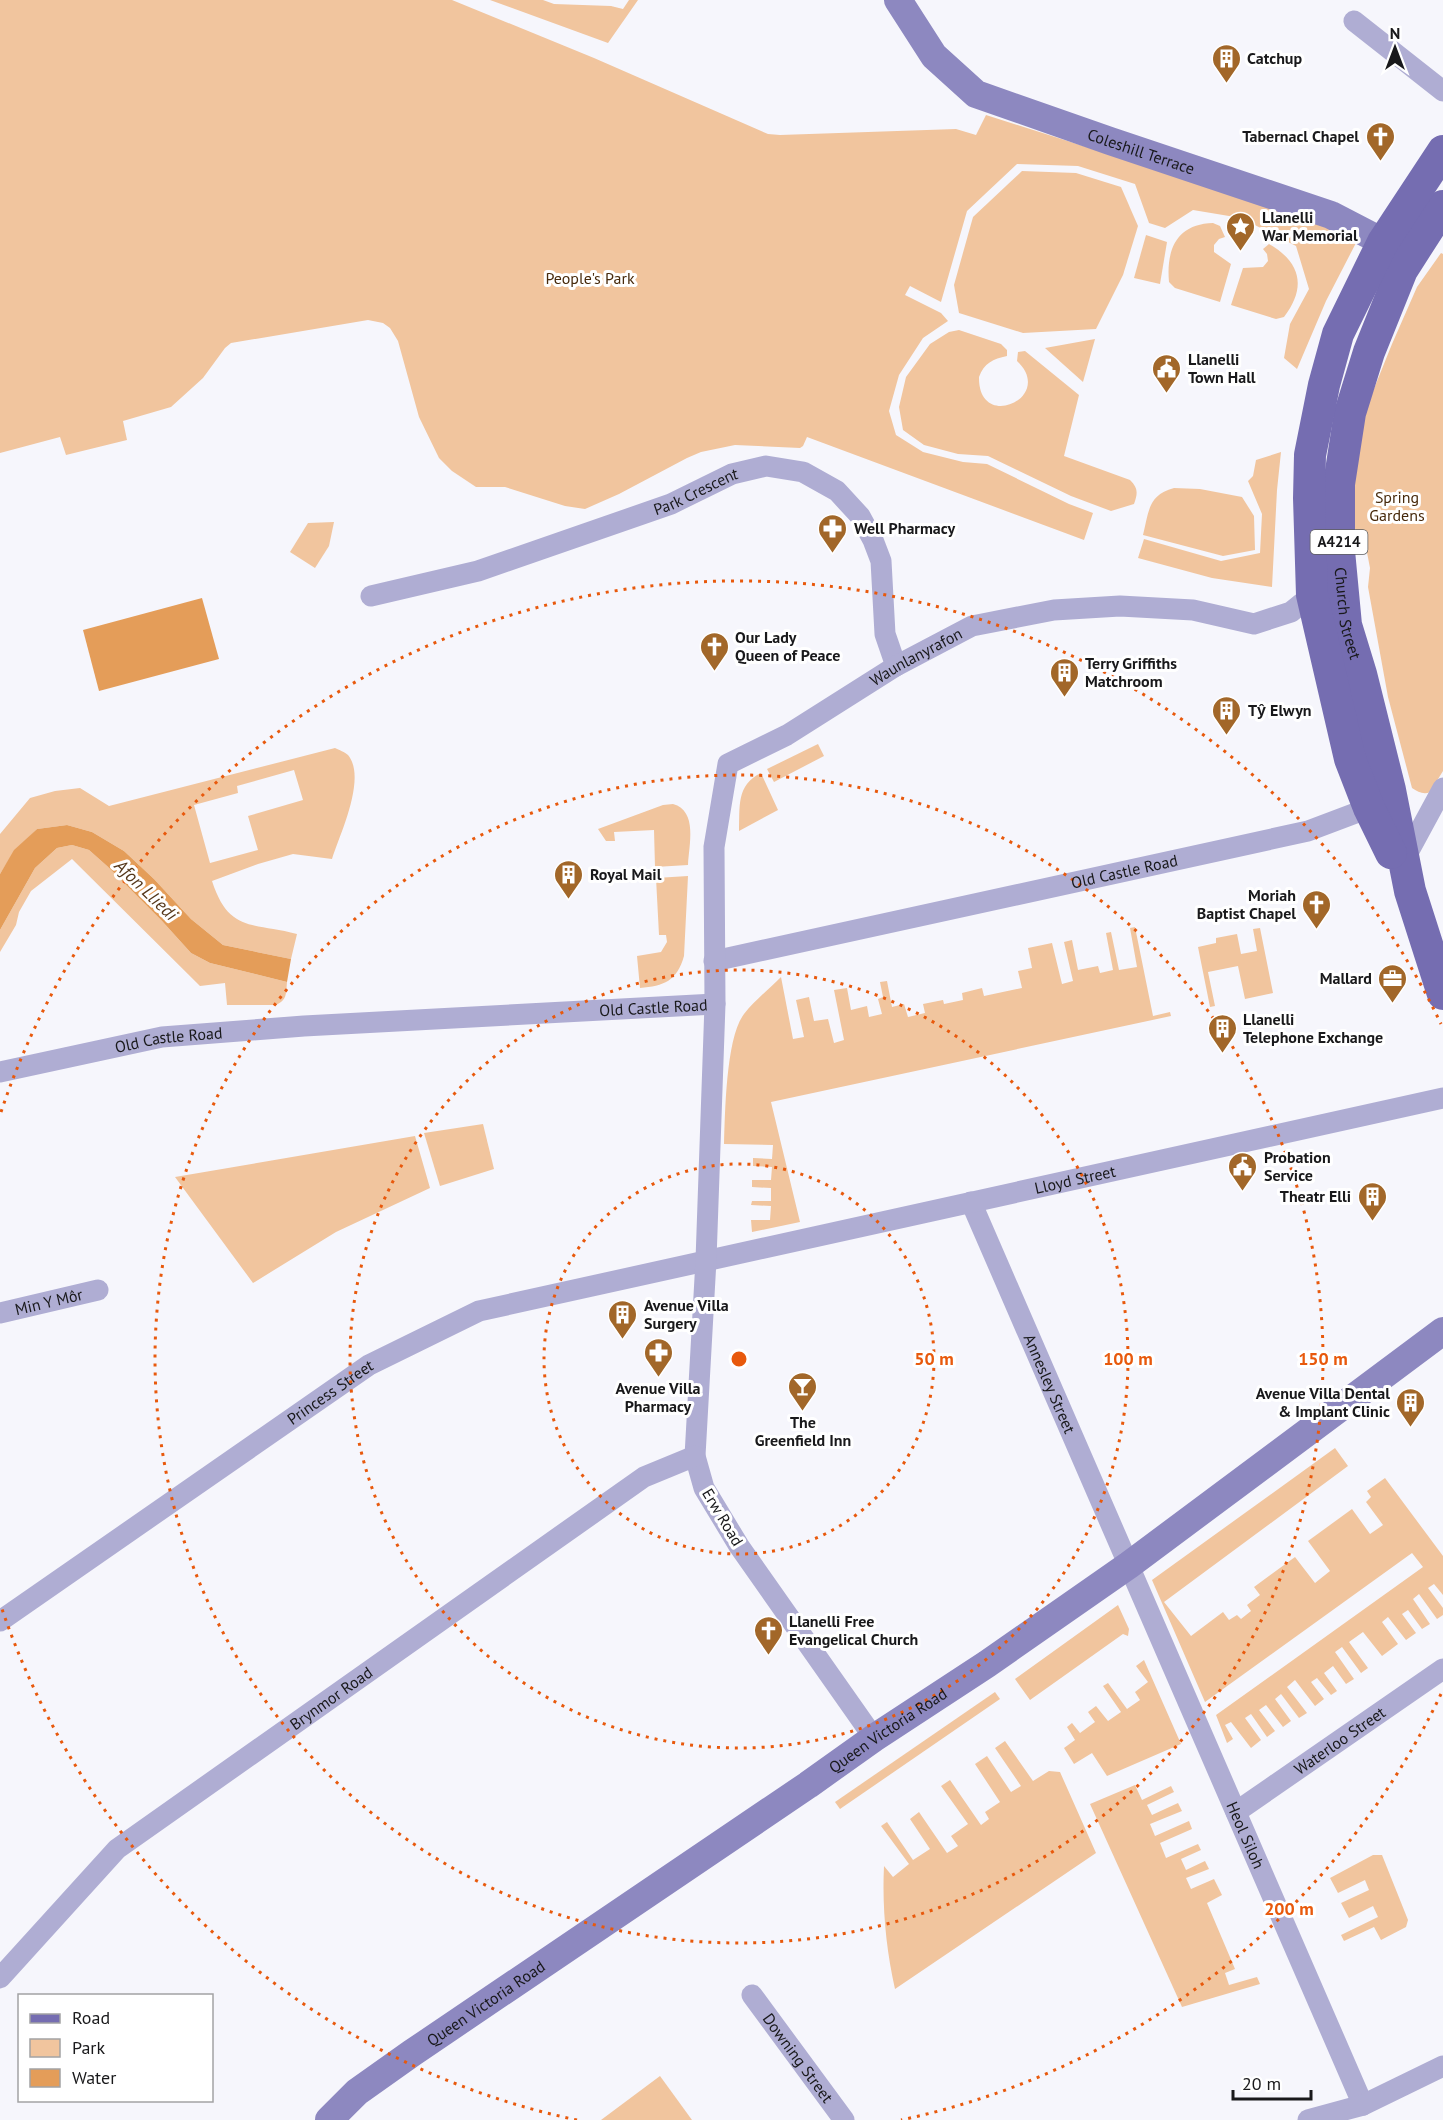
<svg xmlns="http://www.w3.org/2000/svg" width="1443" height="2120" viewBox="0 0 1443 2120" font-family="'PT Sans',sans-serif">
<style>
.green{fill:#f1c59e;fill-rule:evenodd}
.water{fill:#e49d59}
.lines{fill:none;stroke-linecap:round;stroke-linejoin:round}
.street{stroke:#afadd3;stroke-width:21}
.secondary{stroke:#8d88c0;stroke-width:28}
.primary{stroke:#756db1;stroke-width:32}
.ring{fill:none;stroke:#e8590c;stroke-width:3;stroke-dasharray:3 6}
.labels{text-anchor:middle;stroke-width:6;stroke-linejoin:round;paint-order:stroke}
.shield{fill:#fff;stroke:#5e5e5f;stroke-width:1.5}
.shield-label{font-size:15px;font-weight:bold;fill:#19191b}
.poi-label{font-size:16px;font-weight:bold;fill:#19191b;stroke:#fff;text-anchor:start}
.street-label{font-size:16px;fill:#19191b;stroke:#fff}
.park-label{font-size:16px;fill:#472a0c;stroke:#fff}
.water-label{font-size:18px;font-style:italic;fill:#55371a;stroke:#fff}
.centre{fill:#e8590c;stroke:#fff;stroke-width:3}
.ring-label{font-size:18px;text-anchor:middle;font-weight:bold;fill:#e8590c;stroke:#fff;stroke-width:6;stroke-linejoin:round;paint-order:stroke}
</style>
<rect width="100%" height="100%" fill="#f6f6fc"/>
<g class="green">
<path d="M0,0H452L594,58L768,134L780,135L956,129L976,135L986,115L1243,197L1358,239L1326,301L1297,369L1284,358L1290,324L1309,289L1296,246L1241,218L1193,210L1165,228L1149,223L1135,184L1078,166L1017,164L967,211L941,302L910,286L905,295L941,313L948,321L923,338L899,375L889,411L896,435L923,452L963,462L987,464L1069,504L1093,513L1084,540L807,437L803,446L800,448L735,445L701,452L687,458L619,494L585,509L565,506L505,487H476L452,471L439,458L419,417L398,341L390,328L383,323L368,320L231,343L225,348L203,378L171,407L123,421L127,440L66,455L60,437L0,453Z"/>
<path d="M490,0H543L554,4L611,6L623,9L629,0H638L608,43Z"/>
<path d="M1022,171L1076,173L1121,187L1138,226L1123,275L1096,329L1023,333L959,313L954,285L973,217Z"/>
<path d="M1213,223L1220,226L1225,237L1219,239L1214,245V252L1231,264L1220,302L1175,288L1169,282C1166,249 1177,224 1213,223Z"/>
<path d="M1146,235L1167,242L1160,284L1134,278Z"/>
<path d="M1269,244C1302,263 1306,288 1284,317L1276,319L1231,305L1243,268L1263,267L1268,261L1267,254L1263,249Z"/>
<path d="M1441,253L1443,254V771L1430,792C1424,795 1418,792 1412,788L1388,697L1368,587L1370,568L1364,537L1353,527L1351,485L1363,416L1392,344L1417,287Z"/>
<path d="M959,330L1001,344L1007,350V356C993,359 984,363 979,377C978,433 1056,397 1017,361L1018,352L1025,351L1079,395L1064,456L1130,480C1138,488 1138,493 1134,504L1111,511L1071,496L988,456L958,454L924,445L903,430L899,407L906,377L930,344L949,332Z"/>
<path d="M1095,339L1083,382L1045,348Z"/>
<path d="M1281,452L1277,490L1272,587L1212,578L1138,558L1144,539L1221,561L1260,553L1262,514L1248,481L1253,476L1256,460Z"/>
<path d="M1174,488L1200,489L1242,497L1254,516L1255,550L1223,556L1143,535C1149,511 1148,495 1174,488Z"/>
<path d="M334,522L329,546L315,568L290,552L308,523Z"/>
<path d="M818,744L824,756L774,782L767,769Z"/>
<path d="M335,748C339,750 345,752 348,755C367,778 340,834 332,859L293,854L258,864L212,881C229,933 252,922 297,934L291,959L223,945L191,919L154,879L124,851L92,832L67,825L37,829L15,850L0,874V834L30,798L55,791L80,788L109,806ZM294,770L303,800L248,816L258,850L210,863L194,805L238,793L237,786Z"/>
<path d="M761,773L778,810L739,831C740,807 736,785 761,773Z"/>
<path d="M673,804C698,811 689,845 688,865L655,867L654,830L614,832L615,841H606L598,829L663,805Z"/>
<path d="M72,845L89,850L107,866L162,921L191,953L210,963L287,982C286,994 287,1000 276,1005H227L225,983L200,986L72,859L31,891L19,912L16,925L0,952V930L35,868L57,848Z"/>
<path d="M688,876L684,956C677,981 664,986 640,988L637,956L661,952L667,942L666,935H659L656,878Z"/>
<path d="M1135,927L1153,1016L1170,1012L1171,1016L771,1102L800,1222L752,1232L751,1220H770L771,1206L751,1205L752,1201H771V1188L752,1187V1180H771L772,1167L753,1166V1158L772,1159L773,1145L724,1144C725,1113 726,1037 744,1014C754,1001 769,989 781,977L793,1039L804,1037L796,1000L809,997L814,1021L828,1019L834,1043L844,1040L834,990L847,988L851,1010L867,1006L869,1017L882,1014L878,999L883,997L880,982L887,981L892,1007L904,1004L908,1017L925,1013L923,1004L943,1000L944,1004L963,1000L962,993L982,988L984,996L1022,988L1018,971L1032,968L1028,948L1052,943L1062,984L1073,981L1064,942L1072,940L1078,970L1098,966L1100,973L1113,970L1106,933L1111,932L1119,970L1137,967L1130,928Z"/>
<path d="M1260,928L1273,993L1245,999L1238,966L1208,972L1215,1006L1210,1007L1198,947L1216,943V938L1237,934L1241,954L1257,951L1253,929Z"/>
<path d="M483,1124L494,1169L440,1186L424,1133Z"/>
<path d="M415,1136L430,1188L336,1232L253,1283L175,1177Z"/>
<path d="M1335,1448L1348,1466L1164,1602L1191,1636L1223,1612L1229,1620L1237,1615L1241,1619L1251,1611L1247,1605L1260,1595L1254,1587L1295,1557L1315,1583L1330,1571L1308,1541L1352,1509L1370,1534L1383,1525L1366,1502L1371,1497L1367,1491L1385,1478L1443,1556V1595L1434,1584L1428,1588L1443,1608V1615L1437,1619L1419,1594L1413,1599L1430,1624L1422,1629L1408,1610L1402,1614L1416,1633L1406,1640L1388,1617L1382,1622L1398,1644L1382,1656L1363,1632L1349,1642L1368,1668L1361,1673L1342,1647L1335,1652L1354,1679L1346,1684L1333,1666L1324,1673L1337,1691L1331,1695L1317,1678L1311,1682L1324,1699L1315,1706L1295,1680L1287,1687L1307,1713L1299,1718L1281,1694L1275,1699L1291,1721L1283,1727L1266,1705L1259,1710L1275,1731L1267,1737L1251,1714L1245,1718L1261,1740L1251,1748L1231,1722L1225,1725L1233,1739L1227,1743L1216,1715L1423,1567L1412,1553L1205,1702L1152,1580Z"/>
<path d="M1118,1605L1129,1629L1128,1636L1123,1634L1030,1700L1015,1679Z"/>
<path d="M1144,1660L1181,1744L1107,1776L1092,1753L1074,1764L1064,1748L1075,1740L1067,1727L1072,1723L1080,1733L1095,1722L1088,1712L1096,1706L1108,1721L1121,1712L1103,1686L1108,1683L1127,1709L1140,1700L1135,1692L1148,1682L1136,1666Z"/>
<path d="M995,1692L1000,1699L840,1809L835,1802Z"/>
<path d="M1005,1741L1033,1781L1049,1771L1060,1772L1096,1853L895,1989C886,1949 882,1907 884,1866L893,1877L909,1864L881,1826L887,1822L913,1860L930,1849L910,1819L919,1812L947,1853L958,1846L951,1836L968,1824L941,1786L950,1780L981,1825L989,1819L985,1812L1000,1802L975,1764L987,1756L1011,1792L1021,1786L995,1748Z"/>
<path d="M1135,1785L1142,1800L1171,1786L1174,1792L1147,1805L1152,1815L1178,1803L1182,1811L1150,1824L1155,1836L1189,1821L1192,1829L1160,1843L1166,1858L1198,1844L1201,1850L1181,1859L1186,1870L1205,1861L1209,1869L1186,1878L1191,1889L1214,1879L1222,1895L1207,1903L1235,1969L1225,1973L1229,1985L1257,1977L1260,1984L1182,2007L1090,1804Z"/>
<path d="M1373,1855H1382L1408,1920L1406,1927L1381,1940L1374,1927L1344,1941L1341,1935L1378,1917L1373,1906L1349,1918L1341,1903L1369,1890L1365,1880L1338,1893L1330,1878Z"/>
<path d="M660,2076L692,2120H601Z"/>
</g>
<g class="water">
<path d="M202,598L219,659L99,691L83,630Z"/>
<path d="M67,825L92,832L124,851L154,879L191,919L223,945L291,959L287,982L210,963L191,953L162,921L107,866L89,850L72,845L57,848L35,868L0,930V874L14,850L37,829Z"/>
</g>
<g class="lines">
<g class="street">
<path d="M1354,21L1443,91"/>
<path id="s1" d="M371,596L478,571L671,504L732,474L766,466L803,472L837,491L860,516L873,540L881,561L885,634L896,666"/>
<path d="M1404,860L1443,788"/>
<path id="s2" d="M714,961L1308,831L1369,808L1379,799"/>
<path id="s3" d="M0,1072L162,1037L304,1026L715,1004"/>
<path id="s4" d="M971,1202L1363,2105"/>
<path id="s5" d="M0,1313L98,1290"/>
<path id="s6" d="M0,1621L369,1365L479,1311L1443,1098"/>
<path id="s7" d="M874,1738L739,1546L704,1488L695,1456L706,1260L715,1004L714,847L728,764L787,735L896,666L972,626L1054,610L1120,606L1193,610L1254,624L1291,612L1312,595"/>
<path id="s8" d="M1236,1812L1443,1669"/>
<path id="s9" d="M0,1978L117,1849L644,1477L695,1456"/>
<path id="s10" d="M752,1995L844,2120"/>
<path d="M1308,2120L1363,2105L1443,2066"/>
</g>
<g class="secondary">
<path id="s11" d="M898,0L934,56L976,94L1110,141L1331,215L1383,242L1406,240"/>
<path id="s12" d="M329,2120L357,2092L412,2053L808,1785L874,1738L987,1664L1129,1565L1443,1331"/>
</g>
<g class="primary">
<path id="s13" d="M1443,206L1402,270L1369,352L1350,413L1339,484V551L1346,625L1361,674L1390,790L1410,891L1443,994"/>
<path d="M1391,853L1369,808L1350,759L1312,595L1309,498L1310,455L1324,385L1338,334L1383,242L1443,151"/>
</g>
</g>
<g class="ring">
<circle cx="739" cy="1359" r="195"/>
<circle cx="739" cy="1359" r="389"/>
<circle cx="739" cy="1359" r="584"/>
<path d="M1441 1694A778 778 0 0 1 901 2120M577 2120A778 778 0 0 1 1 1606M1 1112A778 778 0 0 1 1441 1024"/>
</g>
<defs>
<symbol id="building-pin" viewBox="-11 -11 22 30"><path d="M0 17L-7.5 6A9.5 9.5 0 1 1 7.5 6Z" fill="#a26729" stroke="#fff"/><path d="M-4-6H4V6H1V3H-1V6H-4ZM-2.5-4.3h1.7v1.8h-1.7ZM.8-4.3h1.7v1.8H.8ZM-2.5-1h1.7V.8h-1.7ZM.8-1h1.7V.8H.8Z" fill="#fff"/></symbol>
<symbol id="church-pin" viewBox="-11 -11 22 30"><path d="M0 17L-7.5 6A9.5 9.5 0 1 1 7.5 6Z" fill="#a26729" stroke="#fff"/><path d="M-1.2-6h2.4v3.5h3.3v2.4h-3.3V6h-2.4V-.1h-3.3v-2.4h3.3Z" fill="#fff"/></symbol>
<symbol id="sight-pin" viewBox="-11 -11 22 30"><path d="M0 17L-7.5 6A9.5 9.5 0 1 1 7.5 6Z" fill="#a26729" stroke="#fff"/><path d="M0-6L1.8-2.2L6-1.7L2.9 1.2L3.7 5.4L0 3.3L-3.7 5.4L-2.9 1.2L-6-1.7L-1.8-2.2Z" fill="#fff"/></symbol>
<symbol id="civic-pin" viewBox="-11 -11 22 30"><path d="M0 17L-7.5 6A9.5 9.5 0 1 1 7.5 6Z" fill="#a26729" stroke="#fff"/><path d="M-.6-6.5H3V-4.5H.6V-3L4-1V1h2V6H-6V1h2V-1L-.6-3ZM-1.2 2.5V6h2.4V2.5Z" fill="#fff"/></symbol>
<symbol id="pharmacy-pin" viewBox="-11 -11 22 30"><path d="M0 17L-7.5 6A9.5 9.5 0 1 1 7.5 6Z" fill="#a26729" stroke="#fff"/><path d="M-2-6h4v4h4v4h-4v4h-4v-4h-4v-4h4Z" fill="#fff"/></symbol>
<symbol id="office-pin" viewBox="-11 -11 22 30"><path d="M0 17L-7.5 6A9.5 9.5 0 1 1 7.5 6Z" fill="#a26729" stroke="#fff"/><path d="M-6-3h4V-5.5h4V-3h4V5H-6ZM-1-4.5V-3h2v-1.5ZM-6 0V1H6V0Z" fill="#fff"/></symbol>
<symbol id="bar-pin" viewBox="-11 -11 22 30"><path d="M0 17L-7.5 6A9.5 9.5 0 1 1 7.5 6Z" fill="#a26729" stroke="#fff"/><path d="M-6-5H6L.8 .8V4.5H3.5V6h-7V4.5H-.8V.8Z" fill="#fff"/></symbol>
</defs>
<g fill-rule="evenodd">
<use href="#building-pin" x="1210" y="42" width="33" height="45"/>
<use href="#church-pin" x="1364" y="120" width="33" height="45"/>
<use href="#sight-pin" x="1224" y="210" width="33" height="45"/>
<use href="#civic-pin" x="1150" y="352" width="33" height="45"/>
<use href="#pharmacy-pin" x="816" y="512" width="33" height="45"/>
<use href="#church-pin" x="698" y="630" width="33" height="45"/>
<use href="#building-pin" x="1048" y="656" width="33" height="45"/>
<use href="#building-pin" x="1210" y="694" width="33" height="45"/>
<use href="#building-pin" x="552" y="858" width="33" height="45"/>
<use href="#church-pin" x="1300" y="888" width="33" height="45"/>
<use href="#office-pin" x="1376" y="962" width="33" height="45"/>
<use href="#building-pin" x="1206" y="1012" width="33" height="45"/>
<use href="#civic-pin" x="1226" y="1150" width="33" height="45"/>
<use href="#building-pin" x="1356" y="1180" width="33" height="45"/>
<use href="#building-pin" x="606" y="1298" width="33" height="45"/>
<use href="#pharmacy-pin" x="642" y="1336" width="33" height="45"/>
<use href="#bar-pin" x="786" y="1370" width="33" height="45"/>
<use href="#building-pin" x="1394" y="1386" width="33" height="45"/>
<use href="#church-pin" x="752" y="1614" width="33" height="45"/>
</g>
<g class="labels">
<rect class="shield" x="1310.5" y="530" width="57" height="24" rx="4.5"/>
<g class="shield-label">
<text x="1339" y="547">A4214</text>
</g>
<g class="poi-label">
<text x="1247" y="64">Catchup</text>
<text x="1359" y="142" text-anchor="end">Tabernacl Chapel</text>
<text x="1262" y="223">Llanelli<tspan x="1262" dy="18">War Memorial</tspan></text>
<text x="1188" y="365">Llanelli<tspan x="1188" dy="18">Town Hall</tspan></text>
<text x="854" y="534">Well Pharmacy</text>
<text x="735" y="643">Our Lady<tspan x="735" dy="18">Queen of Peace</tspan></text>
<text x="1085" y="669">Terry Griffiths<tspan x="1085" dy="18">Matchroom</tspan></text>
<text x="1248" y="716">Tŷ Elwyn</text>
<text x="590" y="880">Royal Mail</text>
<text x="1296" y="901" text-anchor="end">Moriah<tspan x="1296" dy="18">Baptist Chapel</tspan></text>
<text x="1372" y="984" text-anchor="end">Mallard</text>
<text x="1243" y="1025">Llanelli<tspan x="1243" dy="18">Telephone Exchange</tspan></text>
<text x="1264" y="1163">Probation<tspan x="1264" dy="18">Service</tspan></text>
<text x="1351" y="1202" text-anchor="end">Theatr Elli</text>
<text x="644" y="1311">Avenue Villa<tspan x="644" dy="18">Surgery</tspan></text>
<text x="658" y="1394" text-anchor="middle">Avenue Villa<tspan x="658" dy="18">Pharmacy</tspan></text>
<text x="1390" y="1399" text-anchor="end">Avenue Villa Dental<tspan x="1390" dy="18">&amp; Implant Clinic</tspan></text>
<text x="803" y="1428" text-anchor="middle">The<tspan x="803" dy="18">Greenfield Inn</tspan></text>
<text x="789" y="1627">Llanelli Free<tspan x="789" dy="18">Evangelical Church</tspan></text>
</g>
<g class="street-label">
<text dy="6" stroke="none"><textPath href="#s11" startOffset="298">Coleshill Terrace</textPath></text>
<text dy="6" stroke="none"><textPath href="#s1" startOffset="342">Park Crescent</textPath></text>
<text dy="6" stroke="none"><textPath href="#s13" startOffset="430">Church Street</textPath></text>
<text dy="6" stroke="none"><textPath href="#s7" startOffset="1246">Waunlanyrafon</textPath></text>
<text dy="6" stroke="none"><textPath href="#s2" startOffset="420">Old Castle Road</textPath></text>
<text dy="6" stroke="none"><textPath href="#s3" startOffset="658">Old Castle Road</textPath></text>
<text dy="6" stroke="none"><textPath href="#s3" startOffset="172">Old Castle Road</textPath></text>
<text dy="6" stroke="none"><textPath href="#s6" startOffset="1182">Lloyd Street</textPath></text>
<text dy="6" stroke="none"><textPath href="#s5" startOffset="50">Min Y Môr</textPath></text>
<text dy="6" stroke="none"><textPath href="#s4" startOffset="198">Annesley Street</textPath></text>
<text dy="6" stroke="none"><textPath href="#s6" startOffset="402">Princess Street</textPath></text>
<text transform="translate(723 1517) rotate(59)" y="6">Erw Road</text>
<text dy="6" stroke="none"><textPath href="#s9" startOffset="436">Brynmor Road</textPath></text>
<text dy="6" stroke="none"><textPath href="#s12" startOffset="682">Queen Victoria Road</textPath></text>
<text dy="6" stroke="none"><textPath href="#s8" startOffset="126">Waterloo Street</textPath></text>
<text dy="6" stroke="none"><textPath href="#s4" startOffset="690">Heol Siloh</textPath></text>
<text dy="6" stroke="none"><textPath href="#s12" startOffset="196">Queen Victoria Road</textPath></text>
<text dy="6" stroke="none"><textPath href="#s10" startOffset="78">Downing Street</textPath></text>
</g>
<g class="park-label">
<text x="590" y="284">People's Park</text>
<text x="1397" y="503">Spring<tspan x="1397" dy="18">Gardens</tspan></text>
</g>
<g class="water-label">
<text transform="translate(146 890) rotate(44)" y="6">Afon Lliedi</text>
</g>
</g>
<circle cx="739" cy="1359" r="9" class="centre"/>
<g class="ring-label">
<text x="934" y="1365">50 m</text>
<text x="1128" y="1365">100 m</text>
<text x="1323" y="1365">150 m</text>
<text x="1289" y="1915">200 m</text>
</g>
<rect x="18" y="1994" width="195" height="108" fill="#ffffff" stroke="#a3a3a4" stroke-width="1.5"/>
<rect x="30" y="2014" width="30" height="9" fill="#756db1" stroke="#a3a3a4" stroke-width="1.5"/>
<text x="72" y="2024" font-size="18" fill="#19191b">Road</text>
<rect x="30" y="2039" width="30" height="18" fill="#f1c59e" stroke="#a3a3a4" stroke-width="1.5"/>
<text x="72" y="2054" font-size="18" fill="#19191b">Park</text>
<rect x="30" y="2069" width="30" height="18" fill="#e49d59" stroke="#a3a3a4" stroke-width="1.5"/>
<text x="72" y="2084" font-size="18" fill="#19191b">Water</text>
<g transform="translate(1395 48)" stroke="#ffffff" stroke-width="4.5" paint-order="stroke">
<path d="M0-4.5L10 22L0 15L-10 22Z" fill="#19191b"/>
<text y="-9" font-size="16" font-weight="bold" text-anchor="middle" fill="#19191b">N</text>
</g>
<path d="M1233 2090v9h78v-9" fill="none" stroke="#19191b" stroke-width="3"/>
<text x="1242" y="2090" font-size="18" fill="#19191b" stroke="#ffffff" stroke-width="4.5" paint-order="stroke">20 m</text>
</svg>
